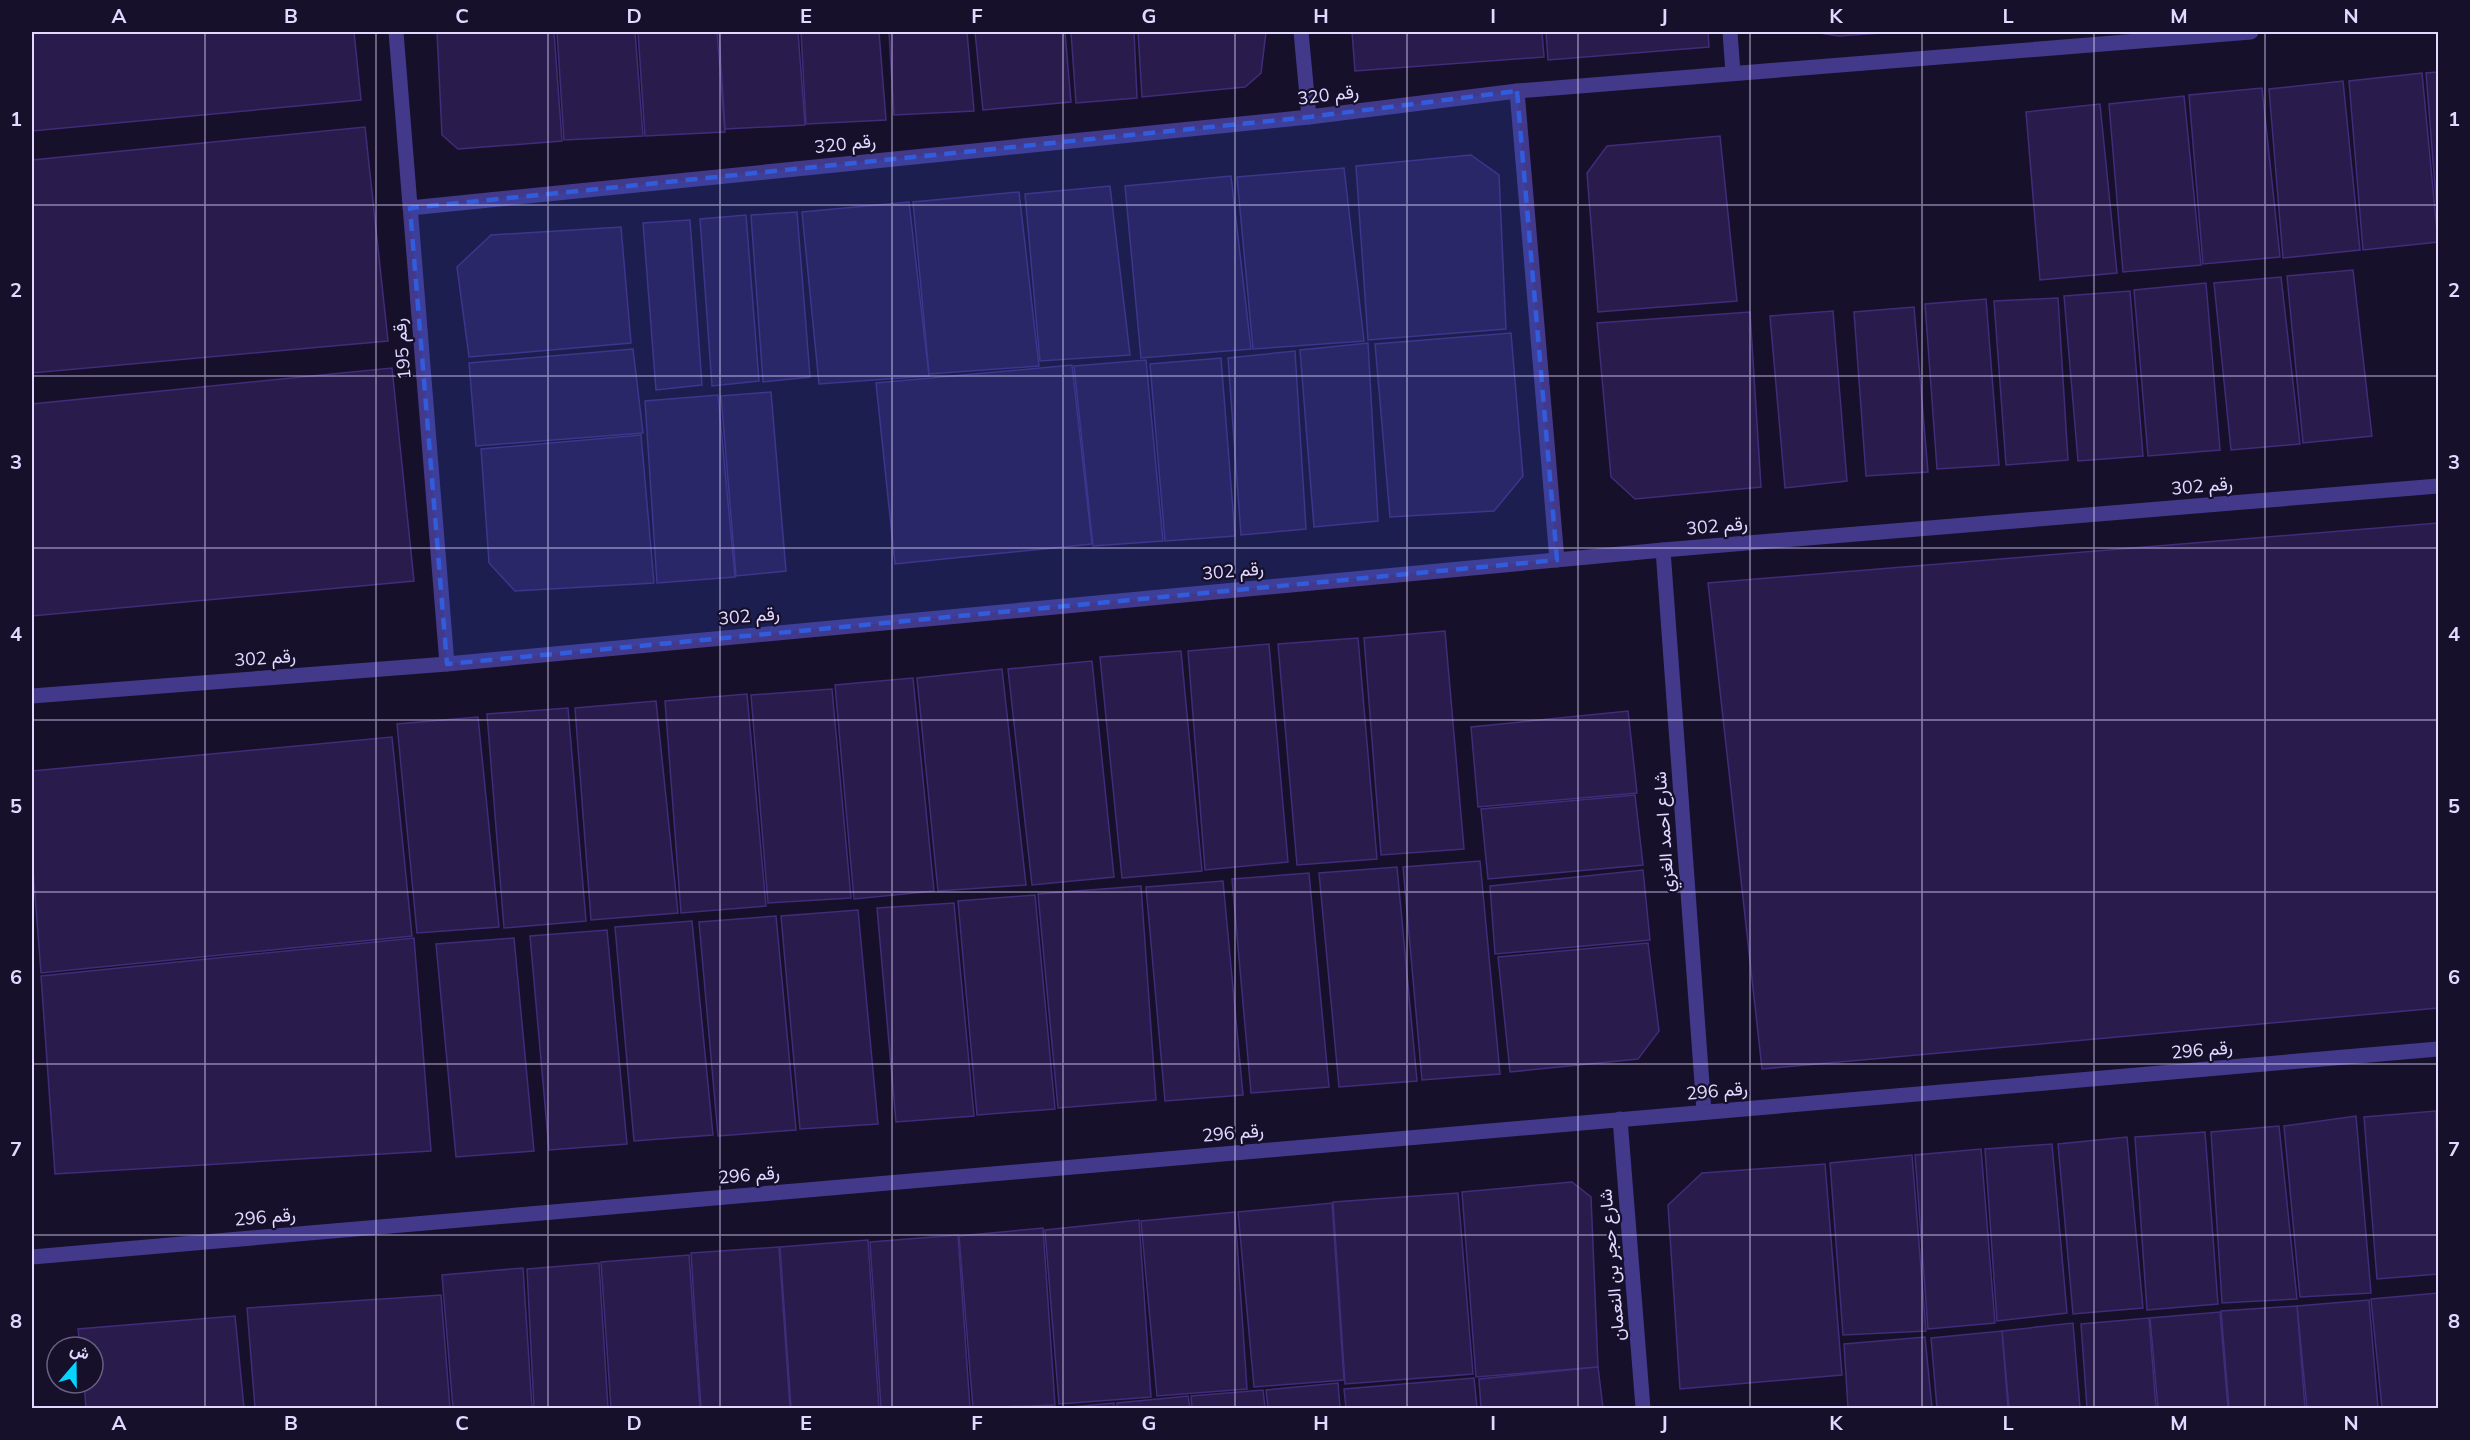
<svg xmlns="http://www.w3.org/2000/svg" width="2470" height="1440" viewBox="0 0 2470 1440" font-family="Mulish,Vazirmatn,sans-serif">
<style>
.building{fill:#291b4c;stroke:#412c79;stroke-width:1.5}
.lines{fill:none;stroke-linecap:round;stroke-linejoin:round}
.minor{stroke:#42398b;stroke-width:15}
.marked{fill:#315cdc;fill-opacity:0.2;stroke:#315cdc;stroke-width:4.5;stroke-dasharray:12 8;stroke-linejoin:round}
.grid{fill:none;stroke:#e1d9ff;stroke-width:1.5;stroke-opacity:0.55}
.labels{text-anchor:middle;stroke-width:4.5;stroke-linejoin:round;paint-order:stroke}
.street-label{font-size:18px;fill:#e1d9ff;stroke:#16102b}
.neatline{fill:none;stroke:#e1d9ff;stroke-width:2}
.grid-label{font-size:20px;text-anchor:middle;font-weight:bold;fill:#e1d9ff}
</style>
<rect width="100%" height="100%" fill="#16102b"/>
<g class="building">
<path d="M32,32H354L361,100L32,131Z"/>
<path d="M437,32H554L562,141L458,149L442,135Z"/>
<path d="M557,32H635L643,136L564,140Z"/>
<path d="M638,32H717L725,132L645,136Z"/>
<path d="M719,32H798L805,125L725,129Z"/>
<path d="M801,32H879L886,120L806,124Z"/>
<path d="M889,32H967L974,111L894,115Z"/>
<path d="M975,32H1065L1071,102L983,110Z"/>
<path d="M1071,32H1134L1137,98L1076,103Z"/>
<path d="M1138,32H1266L1261,73L1245,87L1142,97Z"/>
<path d="M1352,32H1542L1544,57L1355,71Z"/>
<path d="M1546,32H1708L1709,47L1548,60Z"/>
<path d="M1813,32H1895L1839,36Z"/>
<path d="M2438,72V224L2426,73Z"/>
<path d="M2422,73L2438,242L2363,250L2349,81Z"/>
<path d="M2343,81L2360,250L2283,258L2269,89Z"/>
<path d="M2262,88L2280,257L2203,264L2189,95Z"/>
<path d="M2184,96L2201,265L2123,272L2109,104Z"/>
<path d="M2100,104L2117,273L2040,280L2026,112Z"/>
<path d="M365,127L388,341L32,373V160Z"/>
<path d="M1720,136L1737,301L1598,312L1587,173L1607,146Z"/>
<path d="M1471,155L1499,175L1506,329L1368,340L1356,166Z"/>
<path d="M1344,168L1364,341L1253,349L1237,177Z"/>
<path d="M1231,176L1251,349L1141,358L1125,186Z"/>
<path d="M1110,186L1130,355L1040,361L1025,194Z"/>
<path d="M1019,192L1039,366L929,374L913,202Z"/>
<path d="M909,202L929,376L819,384L802,212Z"/>
<path d="M797,212L810,377L763,382L751,215Z"/>
<path d="M746,215L759,381L712,386L700,219Z"/>
<path d="M690,220L702,385L656,390L643,223Z"/>
<path d="M621,227L631,343L469,357L457,267L491,235Z"/>
<path d="M2353,270L2372,436L2303,443L2287,276Z"/>
<path d="M2281,277L2300,444L2231,450L2214,283Z"/>
<path d="M2206,283L2220,450L2148,456L2134,290Z"/>
<path d="M2130,291L2143,456L2078,461L2064,296Z"/>
<path d="M2058,298L2068,460L2006,465L1994,301Z"/>
<path d="M1986,299L1999,465L1937,469L1925,304Z"/>
<path d="M1914,307L1928,472L1866,476L1854,312Z"/>
<path d="M1833,311L1847,481L1785,488L1770,316Z"/>
<path d="M1750,312L1761,487L1635,499L1611,477L1597,323Z"/>
<path d="M1511,333L1523,476L1494,511L1390,517L1375,344Z"/>
<path d="M1368,343L1378,521L1314,527L1300,350Z"/>
<path d="M633,349L643,433L476,446L469,363Z"/>
<path d="M1295,351L1306,529L1241,535L1228,358Z"/>
<path d="M1221,358L1235,536L1165,541L1150,364Z"/>
<path d="M1146,360L1163,541L1093,546L1074,366Z"/>
<path d="M1072,365L1092,544L895,564L876,383Z"/>
<path d="M392,368L414,581L32,616V404Z"/>
<path d="M771,392L786,571L736,576L721,396Z"/>
<path d="M718,395L735,577L657,583L645,401Z"/>
<path d="M641,435L654,583L515,591L489,563L481,449Z"/>
<path d="M2438,523V1008L1762,1069L1708,583Z"/>
<path d="M1445,631L1464,849L1381,855L1364,638Z"/>
<path d="M1358,638L1377,859L1297,865L1278,644Z"/>
<path d="M1269,644L1288,862L1205,870L1188,651Z"/>
<path d="M1181,651L1202,871L1122,878L1100,657Z"/>
<path d="M1092,661L1114,877L1032,885L1008,669Z"/>
<path d="M1002,669L1026,885L938,891L917,678Z"/>
<path d="M913,678L934,891L854,899L835,685Z"/>
<path d="M832,689L851,898L768,903L751,695Z"/>
<path d="M747,694L766,906L681,913L665,701Z"/>
<path d="M656,701L678,913L591,920L575,708Z"/>
<path d="M568,708L586,921L504,928L487,714Z"/>
<path d="M1628,711L1637,793L1478,807L1471,727Z"/>
<path d="M478,717L499,927L417,933L397,724Z"/>
<path d="M392,737L412,936L41,973L32,856V771Z"/>
<path d="M1635,795L1643,865L1488,879L1481,809Z"/>
<path d="M1480,861L1500,1074L1422,1080L1403,867Z"/>
<path d="M1397,867L1417,1081L1339,1087L1319,873Z"/>
<path d="M1643,870L1650,940L1495,954L1490,886Z"/>
<path d="M1309,873L1329,1087L1251,1093L1232,879Z"/>
<path d="M1223,881L1243,1095L1165,1101L1146,887Z"/>
<path d="M1141,886L1156,1100L1058,1108L1038,894Z"/>
<path d="M1035,895L1055,1109L977,1115L958,901Z"/>
<path d="M954,903L974,1116L896,1122L877,908Z"/>
<path d="M858,910L878,1124L800,1129L781,916Z"/>
<path d="M776,916L796,1130L718,1136L699,922Z"/>
<path d="M692,921L713,1135L634,1141L615,927Z"/>
<path d="M607,930L627,1144L549,1150L530,936Z"/>
<path d="M414,938L431,1151L55,1174L41,976Z"/>
<path d="M514,938L534,1151L456,1157L436,944Z"/>
<path d="M1648,943L1659,1031L1638,1059L1510,1072L1498,957Z"/>
<path d="M2436,1111L2438,1274L2377,1279L2364,1117Z"/>
<path d="M2356,1116L2371,1293L2300,1297L2284,1126Z"/>
<path d="M2279,1126L2297,1299L2222,1303L2211,1132Z"/>
<path d="M2205,1132L2218,1304L2147,1310L2135,1137Z"/>
<path d="M2127,1137L2143,1308L2073,1314L2058,1144Z"/>
<path d="M2052,1144L2067,1313L1997,1321L1985,1149Z"/>
<path d="M1981,1149L1995,1323L1928,1329L1915,1155Z"/>
<path d="M1912,1155L1926,1331L1843,1335L1830,1163Z"/>
<path d="M1825,1164L1842,1375L1680,1389L1668,1205L1702,1173Z"/>
<path d="M1572,1182L1591,1197L1598,1367L1476,1377L1462,1192Z"/>
<path d="M1458,1193L1473,1374L1345,1384L1333,1202Z"/>
<path d="M1332,1203L1344,1380L1254,1387L1238,1212Z"/>
<path d="M1235,1212L1247,1389L1157,1396L1141,1221Z"/>
<path d="M1139,1220L1151,1397L1059,1404L1045,1230Z"/>
<path d="M1043,1228L1055,1405L973,1408L959,1236Z"/>
<path d="M958,1235L970,1408H881L870,1242Z"/>
<path d="M868,1240L879,1408H791L780,1247Z"/>
<path d="M779,1247L790,1408H701L691,1253Z"/>
<path d="M689,1255L700,1408H611L601,1262Z"/>
<path d="M599,1263L608,1408H534L527,1269Z"/>
<path d="M523,1268L532,1408H453L442,1275Z"/>
<path d="M2438,1293V1408H2382L2371,1299Z"/>
<path d="M441,1295L450,1408H255L247,1308Z"/>
<path d="M2369,1300L2378,1408H2307L2297,1306Z"/>
<path d="M2297,1306L2305,1408H2229L2221,1311Z"/>
<path d="M2220,1312L2228,1408H2158L2150,1318Z"/>
<path d="M235,1316L244,1408H86L84,1383H93V1347H80L78,1329Z"/>
<path d="M2149,1318L2156,1408H2087L2081,1324Z"/>
<path d="M2073,1323L2080,1408H2009L2002,1331Z"/>
<path d="M2002,1331L2008,1408H1937L1931,1338Z"/>
<path d="M1925,1337L1932,1408H1848L1844,1344Z"/>
<path d="M1598,1367L1603,1408H1481L1479,1379Z"/>
<path d="M1474,1378L1477,1408H1346L1344,1389Z"/>
<path d="M1338,1383L1340,1408H1268L1266,1390Z"/>
<path d="M1263,1390L1265,1408H1192L1191,1396Z"/>
<path d="M1188,1396L1190,1408H1117V1403Z"/>
<path d="M1114,1403V1408H1060Z"/>
</g>
<g class="lines">
<g class="minor">
<path d="M396,32L447,664"/>
<path d="M1301,32L1309,117"/>
<path d="M1730,32L1733,73"/>
<path d="M1517,91L1557,560"/>
<path d="M410,208L1309,117L1517,91L2251,32"/>
<path d="M1663,550L1704,1111"/>
<path d="M32,696L447,664L1663,550L2438,486"/>
<path d="M1620,1119L1643,1408"/>
<path d="M32,1257L2438,1049"/>
</g>
</g>
<path class="marked" d="M1517,91L1557,560L447,664L410,208L1309,117Z"/>
<path class="grid" d="M205,32V1408M376,32V1408M548,32V1408M720,32V1408M892,32V1408M1063,32V1408M1235,32V1408M1407,32V1408M1578,32V1408M1750,32V1408M1922,32V1408M2094,32V1408M2265,32V1408M32,205H2438M32,376H2438M32,548H2438M32,720H2438M32,892H2438M32,1064H2438M32,1235H2438"/>
<g class="labels">
<g class="street-label">
<text transform="translate(1328 95) rotate(-7)" y="6">رقم 320</text>
<text transform="translate(845 144) rotate(-6)" y="6">رقم 320</text>
<text transform="translate(402 349) rotate(-95)" y="6">رقم 195</text>
<text transform="translate(2202 486) rotate(-5)" y="6">رقم 302</text>
<text transform="translate(1717 526) rotate(-5)" y="6">رقم 302</text>
<text transform="translate(1233 571) rotate(-5)" y="6">رقم 302</text>
<text transform="translate(749 616) rotate(-5)" y="6">رقم 302</text>
<text transform="translate(265 658) rotate(-4)" y="6">رقم 302</text>
<text transform="translate(1664 832) rotate(-94)" y="6">شارع احمد الغزي</text>
<text transform="translate(2202 1050) rotate(-5)" y="6">رقم 296</text>
<text transform="translate(1717 1091) rotate(-5)" y="6">رقم 296</text>
<text transform="translate(1233 1133) rotate(-5)" y="6">رقم 296</text>
<text transform="translate(749 1175) rotate(-5)" y="6">رقم 296</text>
<text transform="translate(265 1217) rotate(-5)" y="6">رقم 296</text>
<text transform="translate(1612 1265) rotate(-95)" y="6">شارع حجر بن النعمان</text>
</g>
</g>
<rect width="2470" height="1440" fill="none" stroke="#16102b" stroke-width="66"/>
<g transform="translate(75 1365) rotate(20)"><circle r="28" fill="#16102b" stroke="#676080" stroke-width="1.5"/>
<path d="M0-4.5L10 22L0 15L-10 22Z" fill="#05d4ff"/>
<text y="-9" font-size="16" font-weight="bold" text-anchor="middle" fill="#e1d9ff">ش</text>
</g>
<rect x="33" y="33" width="2404" height="1374" class="neatline"/>
<g class="grid-label">
<text x="119" y="23">A</text>
<text x="291" y="23">B</text>
<text x="462" y="23">C</text>
<text x="634" y="23">D</text>
<text x="806" y="23">E</text>
<text x="977" y="23">F</text>
<text x="1149" y="23">G</text>
<text x="1321" y="23">H</text>
<text x="1493" y="23">I</text>
<text x="1664" y="23">J</text>
<text x="1836" y="23">K</text>
<text x="2008" y="23">L</text>
<text x="2179" y="23">M</text>
<text x="2351" y="23">N</text>
<text x="16" y="126">1</text>
<text x="2454" y="126">1</text>
<text x="16" y="297">2</text>
<text x="2454" y="297">2</text>
<text x="16" y="469">3</text>
<text x="2454" y="469">3</text>
<text x="16" y="641">4</text>
<text x="2454" y="641">4</text>
<text x="16" y="813">5</text>
<text x="2454" y="813">5</text>
<text x="16" y="984">6</text>
<text x="2454" y="984">6</text>
<text x="16" y="1156">7</text>
<text x="2454" y="1156">7</text>
<text x="16" y="1328">8</text>
<text x="2454" y="1328">8</text>
<text x="119" y="1430">A</text>
<text x="291" y="1430">B</text>
<text x="462" y="1430">C</text>
<text x="634" y="1430">D</text>
<text x="806" y="1430">E</text>
<text x="977" y="1430">F</text>
<text x="1149" y="1430">G</text>
<text x="1321" y="1430">H</text>
<text x="1493" y="1430">I</text>
<text x="1664" y="1430">J</text>
<text x="1836" y="1430">K</text>
<text x="2008" y="1430">L</text>
<text x="2179" y="1430">M</text>
<text x="2351" y="1430">N</text>
</g>
</svg>
